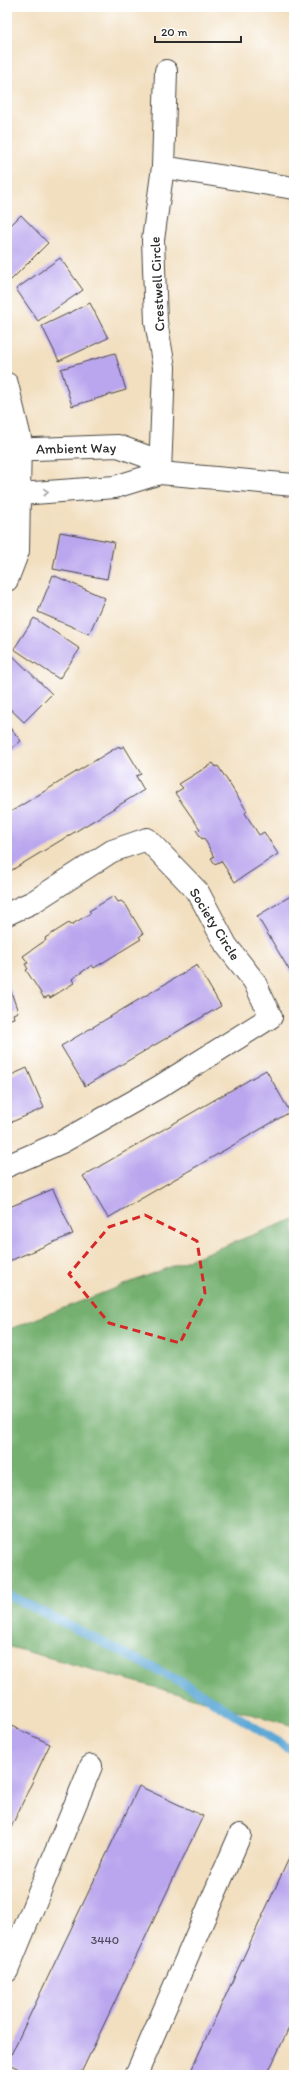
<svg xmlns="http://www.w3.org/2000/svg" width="301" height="2082" viewBox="0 0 301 2082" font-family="Itim,sans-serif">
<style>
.forest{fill:#75b070;stroke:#506e4e}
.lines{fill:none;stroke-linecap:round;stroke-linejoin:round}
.stream{stroke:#5ca7d5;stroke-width:9}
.building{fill:#baa6ee}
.minor-casing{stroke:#494641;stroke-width:24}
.minor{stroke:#fff;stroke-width:22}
.oneway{stroke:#a0a0a0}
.marked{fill:none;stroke:#d62828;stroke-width:3;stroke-dasharray:8 5;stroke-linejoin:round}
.labels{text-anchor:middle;stroke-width:3.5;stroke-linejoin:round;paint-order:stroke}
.number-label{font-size:12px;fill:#4f4a5c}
.street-label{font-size:14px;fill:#2b2b2b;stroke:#fff}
</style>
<rect width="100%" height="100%" fill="#fff"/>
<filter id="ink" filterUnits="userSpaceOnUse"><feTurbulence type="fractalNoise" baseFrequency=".025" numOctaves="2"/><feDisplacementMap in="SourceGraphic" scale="8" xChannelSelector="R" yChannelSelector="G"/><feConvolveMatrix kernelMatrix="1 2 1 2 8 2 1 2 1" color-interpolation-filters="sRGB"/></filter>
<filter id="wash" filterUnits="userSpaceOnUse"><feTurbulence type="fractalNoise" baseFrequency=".012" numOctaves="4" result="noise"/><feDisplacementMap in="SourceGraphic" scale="16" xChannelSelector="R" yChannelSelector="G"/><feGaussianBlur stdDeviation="0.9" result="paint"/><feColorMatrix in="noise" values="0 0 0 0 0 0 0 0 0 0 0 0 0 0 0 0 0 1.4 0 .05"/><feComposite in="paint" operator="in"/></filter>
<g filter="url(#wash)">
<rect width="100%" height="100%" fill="#f2dfc0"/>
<path class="forest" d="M294,1219V1726L7,1646V1330Z"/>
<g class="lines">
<path class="stream" d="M7,1594L189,1686L294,1752"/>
</g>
<g id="blocks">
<g class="building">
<path d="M21,215L48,243L9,282L7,280V229Z"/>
<path d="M60,258L83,290L38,321L16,289Z"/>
<path d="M90,303L108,338L59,361L42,326Z"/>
<path d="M115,353L126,390L72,406L61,369Z"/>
<path d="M60,532L114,542L107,579L53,569Z"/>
<path d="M53,575L105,598L89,634L38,612Z"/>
<path d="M34,618L80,649L59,679L14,649Z"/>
<path d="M12,655L52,694L24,722L7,706V660Z"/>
<path d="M7,724L21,741L7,752Z"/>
<path d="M119,746L120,748L124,746L141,774L136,776L144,790L7,873V814Z"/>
<path d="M213,763L216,767L218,766L247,811L245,813L259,835L264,832L278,854L235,882L221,861L215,864L211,858L214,857L204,838L202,839L196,830L200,829L175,793L183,788L179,784Z"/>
<path d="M294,894V978L257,916Z"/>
<path d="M114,896L118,902L121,901L126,905L143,934L139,937L141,939L94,968L92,965L72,979L74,983L50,998L49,996L44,998L26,970L28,969L25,964L28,963L23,956L46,940L45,938L69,923L71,925L91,913L89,911Z"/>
<path d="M197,965L221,1006L85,1086L61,1046Z"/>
<path d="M7,980L18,1012L13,1014L14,1018L7,1020Z"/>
<path d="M27,1068L44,1108L7,1124V1077Z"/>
<path d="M266,1070L290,1112L108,1218L83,1176Z"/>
<path d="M53,1189L73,1234L7,1262V1208Z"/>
<path d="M7,1724L50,1744L7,1836Z"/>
<path d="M139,1786L203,1816L80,2075H31L7,2063Z"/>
<path d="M291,1854L294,1855V2017L267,2075H189Z"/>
</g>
</g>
</g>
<g filter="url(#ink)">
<use href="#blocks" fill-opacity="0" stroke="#494641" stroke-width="1"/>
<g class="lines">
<defs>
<g id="minor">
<path d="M163,167L294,188"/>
<path d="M7,384L20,438L18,551L7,580"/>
<path d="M7,450L118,446L148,457L160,473"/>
<path d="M160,473L164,367L156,322L153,240L163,167L166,71"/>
<path d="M7,493L20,494L115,487L160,473L294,485"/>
<path d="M7,914L33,902L112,851L147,839L198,892L226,945L254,981L271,1017L159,1087L62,1142L7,1166"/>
<path d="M7,1971L91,1766"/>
<path d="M136,2075L240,1835"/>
</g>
</defs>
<use href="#minor" class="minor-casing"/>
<use href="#minor" class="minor"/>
</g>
<defs><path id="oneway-chevron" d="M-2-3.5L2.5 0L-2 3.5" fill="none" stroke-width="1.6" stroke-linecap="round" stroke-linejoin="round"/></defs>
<use class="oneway" href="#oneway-chevron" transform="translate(46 492) rotate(-4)"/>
</g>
<path class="marked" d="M145,1215L197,1241L205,1293L180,1343L109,1323L69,1274L109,1227Z"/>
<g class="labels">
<g class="number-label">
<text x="105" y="1944">3440</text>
</g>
<g class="street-label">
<text transform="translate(157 284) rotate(-93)" y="5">Crestwell Circle</text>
<text transform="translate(76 448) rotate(-1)" y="5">Ambient Way</text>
<text transform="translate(215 924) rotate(58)" y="5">Society Circle</text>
</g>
</g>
<rect width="301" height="2082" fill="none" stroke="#fff" stroke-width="24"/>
<path d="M155 36v6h86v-6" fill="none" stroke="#2b2b2b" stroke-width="2"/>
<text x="161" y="36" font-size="12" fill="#2b2b2b" stroke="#ffffff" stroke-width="3" paint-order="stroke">20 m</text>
</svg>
